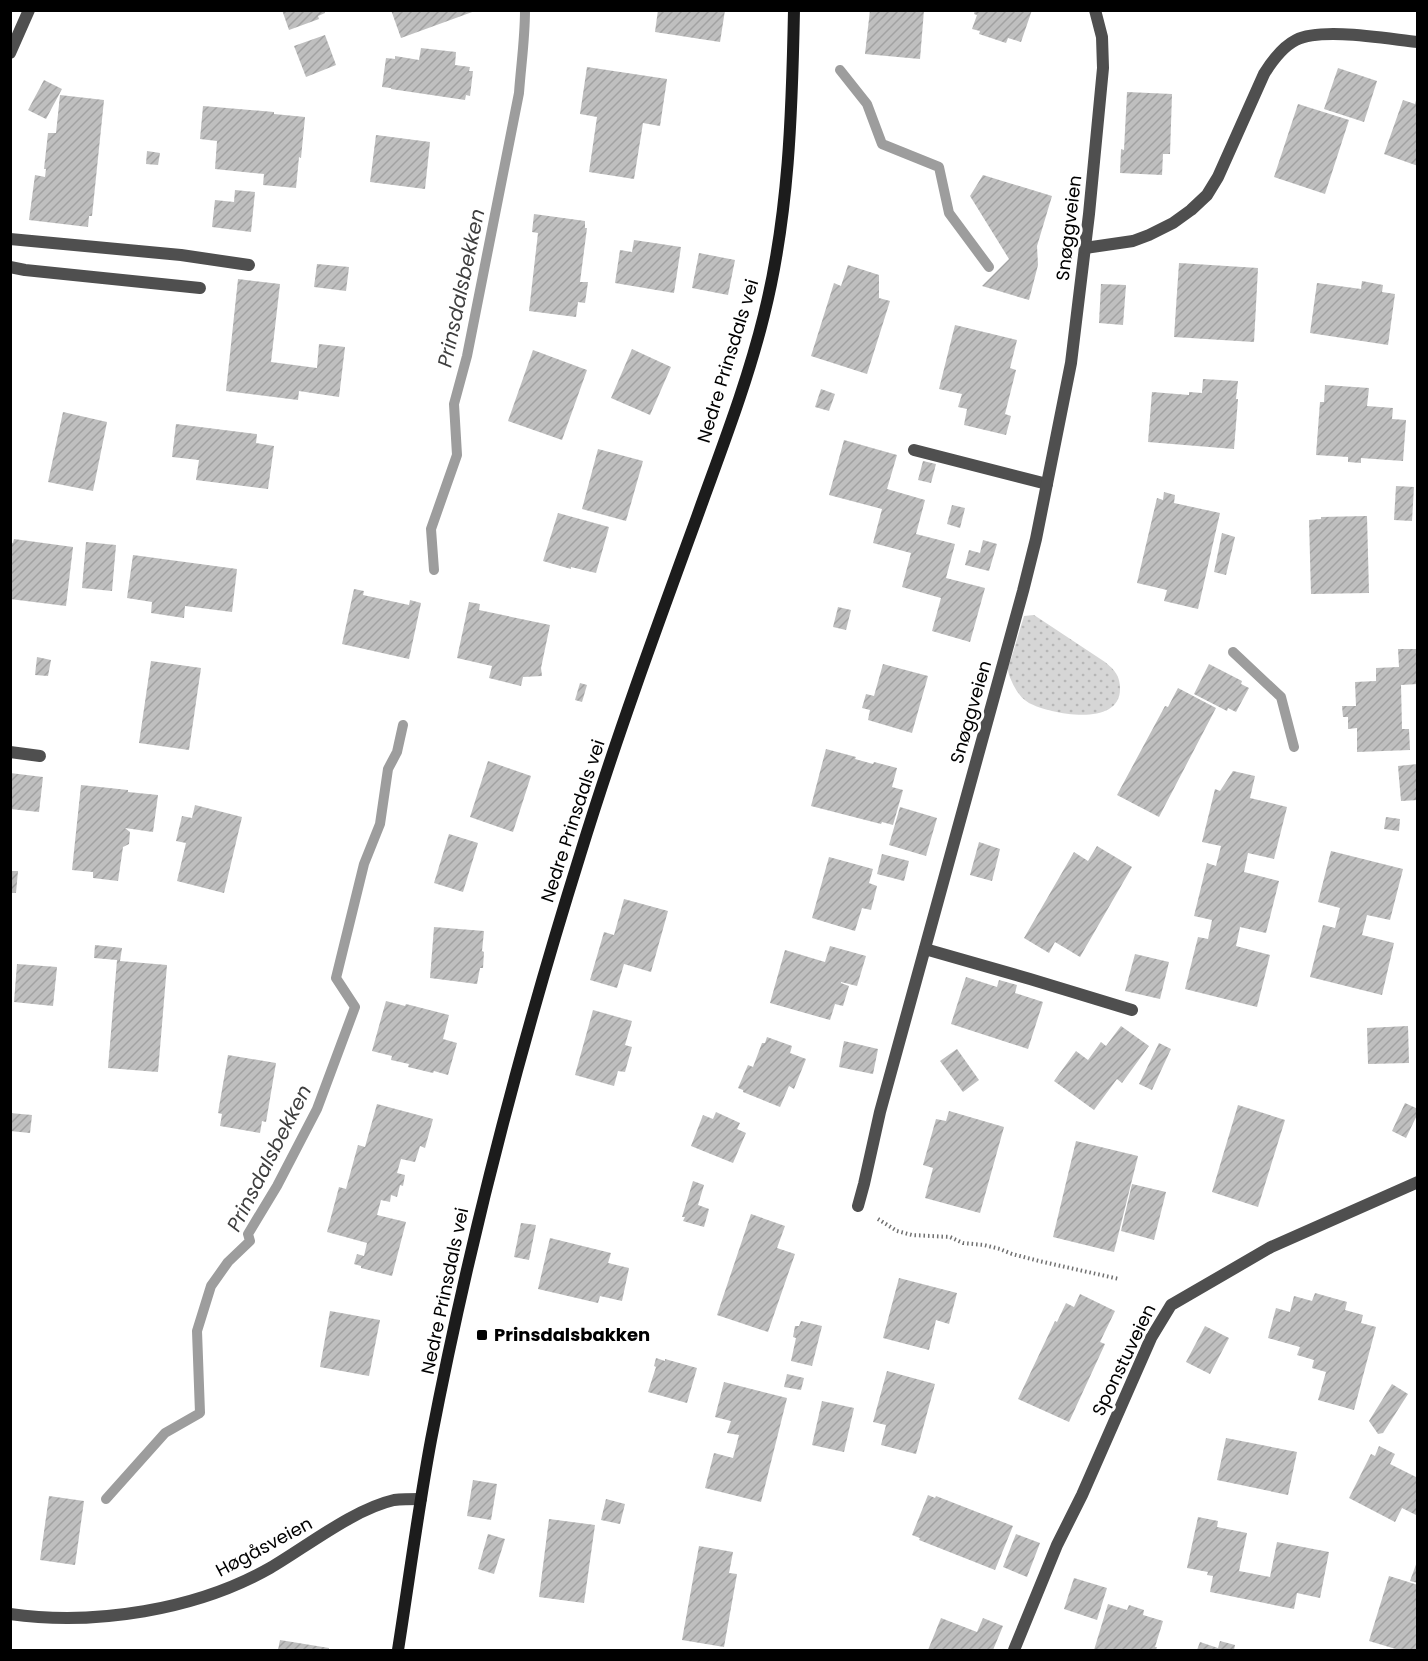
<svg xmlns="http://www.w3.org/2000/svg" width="1428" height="1661" viewBox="0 0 1428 1661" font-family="Poppins,sans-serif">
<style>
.grass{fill:url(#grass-dots)}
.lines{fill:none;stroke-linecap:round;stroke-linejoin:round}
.stream{stroke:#9d9d9d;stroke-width:10}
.building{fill:url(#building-hatch)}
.path{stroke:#717171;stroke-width:4;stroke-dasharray:1.5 3;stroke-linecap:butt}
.service{stroke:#4f4f4f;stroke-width:12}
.minor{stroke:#4f4f4f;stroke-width:12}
.tertiary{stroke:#4f4f4f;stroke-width:12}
.secondary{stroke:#1c1c1c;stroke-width:12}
.poi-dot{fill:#000;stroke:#fff;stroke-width:2}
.labels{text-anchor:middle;stroke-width:6;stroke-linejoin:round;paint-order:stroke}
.street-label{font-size:18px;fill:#000;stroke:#fff}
.poi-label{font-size:18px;font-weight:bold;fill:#000;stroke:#fff;text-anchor:start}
.water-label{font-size:20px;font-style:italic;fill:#3e3e3e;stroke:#fff}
</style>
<defs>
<pattern id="grass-dots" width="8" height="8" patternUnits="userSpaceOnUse" patternTransform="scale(1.5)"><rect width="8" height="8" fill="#d6d6d6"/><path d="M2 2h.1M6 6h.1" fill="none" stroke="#b6b6b6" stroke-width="1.8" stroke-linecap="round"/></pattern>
<pattern id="building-hatch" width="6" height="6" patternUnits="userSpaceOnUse" patternTransform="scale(1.5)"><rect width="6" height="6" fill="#bfbfbf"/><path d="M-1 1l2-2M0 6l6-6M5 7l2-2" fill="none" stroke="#a2a2a2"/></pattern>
</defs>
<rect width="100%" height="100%" fill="#fff"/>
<path class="grass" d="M1034,615L1105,662C1115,670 1120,676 1120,689C1120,728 1050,714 1029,703C1021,698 1016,691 1012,682C1010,678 1008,673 1008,669C1008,665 1011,660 1012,656C1016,643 1020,629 1024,616Z"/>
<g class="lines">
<g class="stream">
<path d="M840,70L867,104L882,144L939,167L949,213L989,267"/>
<path d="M434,570L431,529L457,455L454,404L467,356L519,93C521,65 525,39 525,10"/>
<path d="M1233,652L1281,697L1294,747"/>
<path d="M106,1499L165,1433L200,1413L197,1331L211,1286L228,1262L250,1241L248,1234L277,1186L317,1109L355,1007L336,978L364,864L380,824L388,769L397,752L403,725"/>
</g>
</g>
<g class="building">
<path d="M282,10H325V13L318,16L319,19L289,30Z"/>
<path d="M391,10H475V11L401,38Z"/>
<path d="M658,10H725L720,42L655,32Z"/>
<path d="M870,10H924L920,59L865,54Z"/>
<path d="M975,10H1032L1021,42L1008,38L1006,43L979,34L980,31L972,29L977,15L974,14Z"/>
<path d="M325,35L336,65L306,77L294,46Z"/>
<path d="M421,48L456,52L455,65L470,67L469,71H473L470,96L466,95L465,100L391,89V88L382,87L386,58L395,59V56L419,60Z"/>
<path d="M587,67L667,79L660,126L643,123L634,179L589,172L597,117L580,114Z"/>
<path d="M1338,68L1377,81L1364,122L1324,109Z"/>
<path d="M44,80L62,89L46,119L28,110Z"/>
<path d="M1127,92L1172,94L1170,154H1163L1162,175L1120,173L1121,149L1124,150Z"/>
<path d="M60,95L104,100L92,216H89L88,227L29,220L35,175L45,177L46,169H44L48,133H56Z"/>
<path d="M1417,97H1418V166L1384,154L1403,100L1415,104Z"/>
<path d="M1298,104L1349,120L1325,194L1274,177Z"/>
<path d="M203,106L274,112V114L305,117L301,158L299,157L296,188L263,185L264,174L215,169L217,141L200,139Z"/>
<path d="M376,135L430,142L425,189L370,182Z"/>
<path d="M147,151L160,153L158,165L146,164Z"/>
<path d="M983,175L1052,196L1037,246L1038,265L1029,300L982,286L1009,259L970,196Z"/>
<path d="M235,190L255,192L251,232L212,227L215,200L234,202Z"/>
<path d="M534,214L585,221V228H587L580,282H588L585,303L578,302L576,317L529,311L538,233L532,232Z"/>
<path d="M634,240L681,247L674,293L615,283L620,250L632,252Z"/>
<path d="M699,253L735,260L728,295L692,288Z"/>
<path d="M1179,263L1258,268L1254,342L1174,337Z"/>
<path d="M317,264L349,267L346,291L314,287Z"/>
<path d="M848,265L879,275V298L890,301L867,374L811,356L834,283L841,286Z"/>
<path d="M238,279L280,284L271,362L317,368L319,344L345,347L339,397L299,391L298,400L226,391Z"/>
<path d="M1362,281L1383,285L1382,292L1395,294L1388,345L1310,333L1317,283L1361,289Z"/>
<path d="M1101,284L1126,285L1123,325L1099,323Z"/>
<path d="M955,325L1017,340L1010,368L1016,370L1005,414L1011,416L1006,435L964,425L967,409L958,407L962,394L939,389Z"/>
<path d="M632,349L671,367L650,415L611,398Z"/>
<path d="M533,350L587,370L562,440L508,421Z"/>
<path d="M1203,379L1238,381L1236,399H1238L1234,449L1148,442L1152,392L1189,395V392L1202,393Z"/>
<path d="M1325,385L1369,388L1367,406L1393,408L1392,419L1406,420L1403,461L1361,458V463L1348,462V457L1316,455L1320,402H1324Z"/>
<path d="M821,389L835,394L829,411L815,407Z"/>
<path d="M63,412L107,422L93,491L48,482Z"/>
<path d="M176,424L257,434L256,443L274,446L268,489L196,480L199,460L172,457Z"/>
<path d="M844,440L897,455L887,489L925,500L916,534L955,544L946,578L985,588L970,642L932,631L941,598L902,587L911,553L873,543L882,509L829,495Z"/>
<path d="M598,449L643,461L626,521L582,509Z"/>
<path d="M923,461L936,464L931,483L918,480Z"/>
<path d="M1396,486L1414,487L1412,521L1394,520Z"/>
<path d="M1164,492L1175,495L1174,503L1220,513L1198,609L1164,601L1167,590L1137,583L1157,498L1163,500Z"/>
<path d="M952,505L965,508L960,528L947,524Z"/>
<path d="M558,513L609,527L596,573L571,567V569L543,561Z"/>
<path d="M1367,516L1369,593L1311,594L1309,520L1321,519V517Z"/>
<path d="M1222,533L1235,537L1226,575L1214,572Z"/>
<path d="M14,539L73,547L66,606L10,599V542L13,543Z"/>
<path d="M983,540L997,544L989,571L965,565L969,550L980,553Z"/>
<path d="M86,542L116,545L112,591L82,588Z"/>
<path d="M133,555L237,569L232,612L185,606L184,618L151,613L152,602L127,598Z"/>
<path d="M354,589L364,591L363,595L409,605L410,600L421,603L409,659L342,644Z"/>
<path d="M469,602L480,604L479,610L550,625L541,668L542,676L523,677L521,686L489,678L492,666L457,658Z"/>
<path d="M838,607L851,610L846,630L833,627Z"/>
<path d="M1398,649H1418V684L1401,685L1402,729H1409L1410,750L1357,752V728L1348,729V717H1343L1342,706H1356L1355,682L1376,681V668L1399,667Z"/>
<path d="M37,657L51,660L48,676L35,675Z"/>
<path d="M151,661L201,668L189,750L139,743Z"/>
<path d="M883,664L928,676L912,733L868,720L870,710L862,708L866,694L874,696Z"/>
<path d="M1209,664L1242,681L1241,684L1249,688L1236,712L1228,708L1227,711L1194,694Z"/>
<path d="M580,683L587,685L582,702L575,700Z"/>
<path d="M1178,688L1216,708L1159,817L1117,795L1165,706L1168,707Z"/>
<path d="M826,749L856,757L855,759L873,764L874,762L897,768L892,787L903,790L893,825L882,822L881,824L811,806Z"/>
<path d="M488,761L531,776L513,832L470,817Z"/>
<path d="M1418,764V800L1401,801L1398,766Z"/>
<path d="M1233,771L1255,776L1250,798L1287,807L1274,859L1248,853L1244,872L1279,881L1266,933L1240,927L1236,946L1270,955L1257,1007L1185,989L1198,937L1208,939L1212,920L1194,916L1207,863L1216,866L1221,846L1202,842L1215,789L1220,791Z"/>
<path d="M10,773L43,777L39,812L10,809Z"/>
<path d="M81,785L128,790V792L158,795L153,832L125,828L130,832L129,844L123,847L118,881L93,878V872L72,870Z"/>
<path d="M195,805L242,817L224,893L177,881L186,843L176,841L182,816L192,818Z"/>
<path d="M900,807L937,818L926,856L889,845Z"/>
<path d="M1386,817L1400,819L1399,831L1384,829Z"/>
<path d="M449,834L478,843L463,892L434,883Z"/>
<path d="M979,842L1000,849L992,881L970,875Z"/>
<path d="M1097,846L1132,867L1080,957L1055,942L1049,953L1024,938L1074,852L1088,861Z"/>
<path d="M1331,851L1403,869L1390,920L1367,915L1362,935L1394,943L1382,995L1310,977L1323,925L1335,928L1340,908L1318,902Z"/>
<path d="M882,854L909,861L904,881L877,874Z"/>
<path d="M829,857L873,869L869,883L877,886L871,910L862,908L855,931L812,918Z"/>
<path d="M10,871H18L16,893H10Z"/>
<path d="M624,899L668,911L651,972L624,964L617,988L590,980L604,932L614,935Z"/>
<path d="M434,927L484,931L482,951L484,952L483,968H480L477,984L430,978Z"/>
<path d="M95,945L122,948L120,961L167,965L158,1072L108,1068L117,960L94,958Z"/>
<path d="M830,946L866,956L857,986L841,982V983L849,986L843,1006L835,1004L830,1020L770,1003L785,950L825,962Z"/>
<path d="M1135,954L1169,962L1160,999L1125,991Z"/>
<path d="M17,964L57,967L53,1006L14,1002Z"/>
<path d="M966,977L997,987L999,980L1017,985L1015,993L1043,1002L1028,1049L951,1024Z"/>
<path d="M386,1001L405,1006L406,1004L449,1015L443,1039L457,1043L448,1075L434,1071L433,1073L408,1067L409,1064L391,1060L392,1056L372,1051Z"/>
<path d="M593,1010L632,1021L625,1045L632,1047L625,1072L618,1071L614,1086L575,1075Z"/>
<path d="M1121,1026L1149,1046L1122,1083L1117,1079L1094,1110L1054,1081L1076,1051L1088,1060L1101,1042L1106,1046Z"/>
<path d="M1408,1026L1409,1063L1368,1064L1367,1028Z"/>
<path d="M767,1037L792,1046L790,1053L806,1059L794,1089L789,1086L780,1107L743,1092V1090L738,1088L748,1065L753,1067L762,1043H765Z"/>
<path d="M844,1041L878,1049L873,1074L839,1067Z"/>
<path d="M1159,1043L1171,1049L1152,1090L1139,1084Z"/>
<path d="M957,1049L979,1080L963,1092L940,1061Z"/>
<path d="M228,1055L276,1063L266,1122L262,1121L260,1133L220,1126L222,1114L218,1113Z"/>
<path d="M1405,1103L1418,1109V1113L1406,1138L1392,1131Z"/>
<path d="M377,1104L433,1119L425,1148L420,1146L415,1162L401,1159L397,1173L405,1175L403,1186L400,1185L397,1197L391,1195L390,1202L381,1200L377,1215L406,1222L392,1276L361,1268V1266L354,1264L357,1254L364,1256L367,1243L327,1232L339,1187L346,1189L358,1145L365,1147Z"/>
<path d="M1238,1105L1285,1120L1258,1207L1212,1192Z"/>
<path d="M949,1111L1004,1127L980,1213L925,1198L933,1168L923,1165L936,1119L946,1121Z"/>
<path d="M716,1112L740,1123L737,1129L746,1133L733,1163L691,1146L703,1115L713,1119Z"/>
<path d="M10,1113L32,1115L30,1133L10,1131Z"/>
<path d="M1076,1141L1138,1156L1114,1252L1053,1237Z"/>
<path d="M693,1181L704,1185L698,1205L709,1209L704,1227L683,1221L685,1217H682Z"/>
<path d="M1132,1184L1166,1192L1154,1240L1121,1231Z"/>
<path d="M751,1214L785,1226L777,1248L795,1254L768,1332L717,1315Z"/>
<path d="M521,1223L536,1225L529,1260L514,1257Z"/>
<path d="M550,1238L611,1253L608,1263L629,1268L622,1301L600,1296L598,1303L538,1289Z"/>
<path d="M899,1278L957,1293L949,1324L936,1320L929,1350L883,1338Z"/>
<path d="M1315,1293L1347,1302L1345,1310L1363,1315L1361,1323L1376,1327L1354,1410L1318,1400L1326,1372L1312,1368L1314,1360L1297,1355L1300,1347L1268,1338L1276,1308L1290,1312L1294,1296L1312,1301Z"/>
<path d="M1080,1294L1115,1311L1100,1342L1105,1344L1069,1422L1018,1399L1055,1321L1057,1322L1066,1303L1074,1307Z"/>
<path d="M330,1311L380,1320L369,1376L320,1367Z"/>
<path d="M801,1321L822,1326L812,1366L791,1361L796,1338L793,1337L795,1326H799Z"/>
<path d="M1205,1326L1229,1338L1210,1374L1186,1362Z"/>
<path d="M656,1358L665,1361V1359L697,1368L687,1403L648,1392L656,1367L654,1366Z"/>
<path d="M887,1371L935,1384L916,1454L881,1445L886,1425L873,1422Z"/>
<path d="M787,1374L804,1378L801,1390L784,1387Z"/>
<path d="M724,1382L787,1398L761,1502L705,1488L714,1453L733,1458L739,1435L727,1433L731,1421L715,1417Z"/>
<path d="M1392,1384L1408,1394L1383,1433L1378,1434L1369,1421Z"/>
<path d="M822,1401L854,1408L844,1452L812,1445Z"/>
<path d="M1226,1438L1297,1452L1288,1495L1217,1480Z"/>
<path d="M1379,1446L1395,1454L1390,1464L1418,1478V1512L1416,1515L1402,1508L1395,1522L1349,1498L1371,1454L1375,1456Z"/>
<path d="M473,1480L497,1484L491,1520L467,1516Z"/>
<path d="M928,1495L935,1498L936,1496L1013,1526L995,1570L919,1540L920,1538L912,1535Z"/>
<path d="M49,1496L84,1501L75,1565L40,1560Z"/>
<path d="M606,1499L625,1504L620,1524L601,1520Z"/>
<path d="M1198,1517L1218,1521L1217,1527L1247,1533L1239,1571L1270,1577L1277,1542L1329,1552L1320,1598L1297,1593L1294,1609L1210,1592L1213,1576L1207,1575L1208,1572L1187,1568Z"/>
<path d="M549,1519L595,1525L584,1603L539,1597Z"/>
<path d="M488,1534L505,1539L494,1574L478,1569Z"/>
<path d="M1016,1534L1040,1543L1027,1577L1003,1567Z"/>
<path d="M699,1546L733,1552L729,1573L737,1574L724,1647L682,1640Z"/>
<path d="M1418,1559V1583L1410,1581Z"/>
<path d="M1389,1576L1418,1585V1650H1399L1369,1641Z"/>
<path d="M1074,1578L1107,1588L1097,1620L1064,1609Z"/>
<path d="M1108,1604L1127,1610L1129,1605L1144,1610L1143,1615L1163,1621L1155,1647H1157L1156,1650H1094Z"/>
<path d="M941,1618L977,1632L983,1618L1003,1626L993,1650H928Z"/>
<path d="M280,1640L329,1648V1650H278Z"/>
<path d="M1220,1641L1235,1645L1234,1650H1197L1200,1642L1218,1648Z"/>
</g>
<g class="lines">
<path class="path" d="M878,1219L897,1231L912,1235L950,1237L963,1243L984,1245L1000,1249L1012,1254L1039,1261L1119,1279"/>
<g class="service">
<path d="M10,239L181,255L249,265"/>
<path d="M10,267L25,270L200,288"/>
<path d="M914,450L1047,484"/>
<path d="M10,752L40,756"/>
<path d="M925,949L1030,979L1132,1010"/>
<path d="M858,1206L864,1184L880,1112L1023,591L1036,539L1071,363L1089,214L1103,68L1102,37L1095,10"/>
<path d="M1014,1650L1057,1545L1082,1495L1151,1338L1171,1305L1271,1247L1418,1182"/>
</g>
<g class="minor">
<path d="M10,53L29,10"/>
<path d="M1085,248L1133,241L1149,235L1173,223L1191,210L1207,195L1218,177L1264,74C1272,61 1282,47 1296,40C1322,27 1388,39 1418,42"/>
</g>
<path class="tertiary" d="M10,1614C95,1626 196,1610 270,1568C306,1547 354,1509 394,1500C403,1499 412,1499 421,1499"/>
<path class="secondary" d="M398,1650C409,1580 418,1510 431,1440C469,1242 520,1047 580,855C615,741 656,629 697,517C721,450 747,384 764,315C789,215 792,112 794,10"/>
</g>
<rect class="poi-dot" x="476" y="1329" width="12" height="12" rx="3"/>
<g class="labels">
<g class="street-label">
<text transform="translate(1069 228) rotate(-83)" y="6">Snøggveien</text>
<text transform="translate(728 361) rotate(-73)" y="6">Nedre Prinsdals vei</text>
<text transform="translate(971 712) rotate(-74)" y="6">Snøggveien</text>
<text transform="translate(573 821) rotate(-72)" y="6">Nedre Prinsdals vei</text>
<text transform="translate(445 1291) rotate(-78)" y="6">Nedre Prinsdals vei</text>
<text transform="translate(1124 1360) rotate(-64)" y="6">Sponstuveien</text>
<text transform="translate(264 1547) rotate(-28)" y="6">Høgåsveien</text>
</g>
<g class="poi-label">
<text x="494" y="1341">Prinsdalsbakken</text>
</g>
<g class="water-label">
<text transform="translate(461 288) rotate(-78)" y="7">Prinsdalsbekken</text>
<text transform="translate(269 1158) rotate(-63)" y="7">Prinsdalsbekken</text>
</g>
</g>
<rect width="1428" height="1661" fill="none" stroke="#000000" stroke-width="24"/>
</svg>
